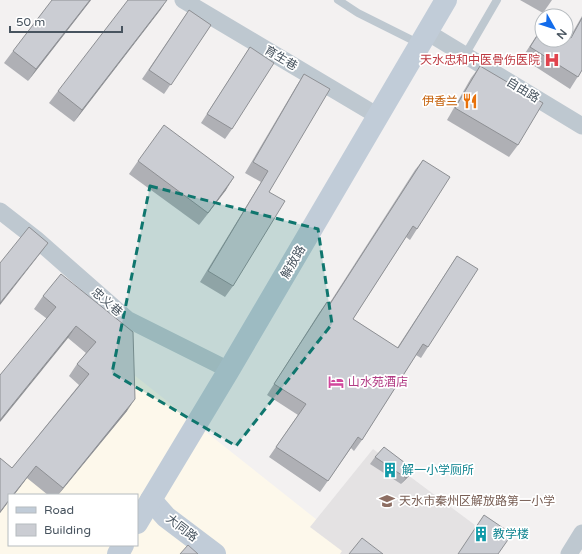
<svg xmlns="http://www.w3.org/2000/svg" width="582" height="554" viewBox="0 0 582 554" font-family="'Varela Round','Noto Sans SC',sans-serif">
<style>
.commercial{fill:#fdf8eb}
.education{fill:#e4e2e3}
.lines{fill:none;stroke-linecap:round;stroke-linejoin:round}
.service{stroke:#bec8d0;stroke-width:8}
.minor{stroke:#bec8d0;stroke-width:17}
.secondary{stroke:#c1ccd8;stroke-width:22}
.wall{fill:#afb0b5}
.shaded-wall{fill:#8e9094}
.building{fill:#cbcdd3;stroke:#8e9094}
.marked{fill:#0f766e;fill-opacity:0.2;stroke:#0f766e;stroke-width:3;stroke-dasharray:8 5;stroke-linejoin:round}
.labels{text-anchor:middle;stroke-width:3.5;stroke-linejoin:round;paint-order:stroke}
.street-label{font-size:12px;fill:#48545f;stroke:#fff}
.health-label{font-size:12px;fill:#be3a42;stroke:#fff;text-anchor:end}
.food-label{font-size:12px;fill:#c56008;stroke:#fff;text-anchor:end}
.hotel-label{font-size:12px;fill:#b23c85;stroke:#fff;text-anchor:start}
.culture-label{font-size:12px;fill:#0d838f;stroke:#fff;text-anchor:start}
.education-label{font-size:12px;fill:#785e54;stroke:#fff;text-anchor:start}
</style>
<rect width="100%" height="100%" fill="#f3f1f1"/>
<path class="commercial" d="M124,367L360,554H0V508L9,497V545H137V495H11Z"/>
<path class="education" d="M373,449L503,546L498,554H340L342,551L310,527Z"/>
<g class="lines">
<g class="service">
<path d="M338,0L358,13L420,44"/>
<path d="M465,55L497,0"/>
</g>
<g class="minor">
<path d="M183,0L378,116"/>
<path d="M427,32L582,126"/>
<path d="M0,211L36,239L127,319L229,370"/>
<path d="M569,554L582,533"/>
</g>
<g class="secondary">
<path d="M151,500L166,517L215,554"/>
<path d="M137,523L229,370L446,0"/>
<path d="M118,554L123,545"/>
</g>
</g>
<g class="wall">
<path d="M91,0L28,81L4,63L13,51Z"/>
<path d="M520,0H552L543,13Z"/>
<path d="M161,9L74,122L49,103L58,91Z"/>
<path d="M189,10L211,25L164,94L142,79Z"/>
<path d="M582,16V70L570,89L522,58L542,27L570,37Z"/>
<path d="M250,47L232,129L225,139L201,123Z"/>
<path d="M480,66L518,145L509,157L447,120L471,78Z"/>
<path d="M304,74L269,192L233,286L225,297L200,282L261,182L245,173L297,85Z"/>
<path d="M423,160L417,229L410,240L406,237L353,319L397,348L457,256L428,347L421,358L416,355L362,440L354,451L351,448L320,492L269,457L298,415L267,395L319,313L327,302L329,304L415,170Z"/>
<path d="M138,161L226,190L199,225L129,174Z"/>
<path d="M43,296L133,332L127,411L58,495H48L27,478L14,495H9V501L0,513V458L12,468L79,385L69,376L77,364L86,353L68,338L46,318L34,309Z"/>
<path d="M375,457L413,469L409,476L401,484L370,464Z"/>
</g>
<g class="shaded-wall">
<path d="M90,0H91L28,81L36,69Z"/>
<path d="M167,0L161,9L74,122L82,110Z"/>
<path d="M234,177L226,190L199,225L208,213Z"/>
<path d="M48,243L39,255L0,305V303Z"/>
<path d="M76,326L68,338L0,422V420Z"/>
<path d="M135,399L127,411L58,495L63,488Z"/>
<path d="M36,466L14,495H13Z"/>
<path d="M413,469L409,476L401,484L406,478Z"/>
<path d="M9,500V501L0,513V512Z"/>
</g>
<g class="building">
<path d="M52,0H90L36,69L13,51Z"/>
<path d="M128,0H167L82,110L58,91Z"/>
<path d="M189,10L211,25L171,85L149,70Z"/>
<path d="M582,18V70L578,77L530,47L542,28V40H566V35L571,38Z"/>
<path d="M250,47L274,63L232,129L207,114Z"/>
<path d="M480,66L543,103L518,145L455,108Z"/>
<path d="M304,74L330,89L269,192L285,201L233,286L208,271L268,171L253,162Z"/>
<path d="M164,125L234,177L208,213L138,161Z"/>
<path d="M423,160L450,177L417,229L413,226L353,319L398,348L457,256L478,269L428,347L423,344L362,440L358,437L328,481L276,447L306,404L274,384L327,302L330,304Z"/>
<path d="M29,227L48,243L0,303V263Z"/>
<path d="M61,274L133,332L135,399L63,488L36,466L13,495H9V500L0,512V458L12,468L89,374L77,364L96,342L76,326L0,420V375L56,307L43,296Z"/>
<path d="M384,447L413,469L406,478L375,457Z"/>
<path d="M484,515L512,534L498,554H458Z"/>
<path d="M362,538L383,554H349Z"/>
<path d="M188,545L198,554H180Z"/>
</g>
<path class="marked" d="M150,186L318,229L332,324L236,446L112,373Z"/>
<defs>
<symbol id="hospital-bare" viewBox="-9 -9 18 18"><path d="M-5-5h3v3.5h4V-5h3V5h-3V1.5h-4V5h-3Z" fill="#e0444e" stroke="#fff" stroke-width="2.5" paint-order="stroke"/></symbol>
<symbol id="restaurant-bare" viewBox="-9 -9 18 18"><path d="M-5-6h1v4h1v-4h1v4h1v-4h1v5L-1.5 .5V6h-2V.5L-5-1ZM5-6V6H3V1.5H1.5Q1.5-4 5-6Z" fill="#e8710a" stroke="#fff" stroke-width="2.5" paint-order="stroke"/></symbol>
<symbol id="hotel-bare" viewBox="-9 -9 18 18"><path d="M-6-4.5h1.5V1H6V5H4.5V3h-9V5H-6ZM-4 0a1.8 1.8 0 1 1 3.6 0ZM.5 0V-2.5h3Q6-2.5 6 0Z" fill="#d1479c" stroke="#fff" stroke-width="2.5" paint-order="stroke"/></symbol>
<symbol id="building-bare" viewBox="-9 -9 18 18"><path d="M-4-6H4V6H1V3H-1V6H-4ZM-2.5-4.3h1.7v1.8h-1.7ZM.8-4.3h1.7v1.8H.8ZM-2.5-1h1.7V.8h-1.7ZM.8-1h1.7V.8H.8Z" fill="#0f9aa8" stroke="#fff" stroke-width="2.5" paint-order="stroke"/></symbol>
<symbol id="school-bare" viewBox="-9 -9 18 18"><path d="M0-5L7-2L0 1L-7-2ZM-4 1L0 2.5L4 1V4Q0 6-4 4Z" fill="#8d6e63" stroke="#fff" stroke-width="2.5" paint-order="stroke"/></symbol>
</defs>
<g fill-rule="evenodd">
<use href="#hospital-bare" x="541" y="49" width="22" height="22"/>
<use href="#restaurant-bare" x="459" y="90" width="22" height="22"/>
<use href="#hotel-bare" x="325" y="371" width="22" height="22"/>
<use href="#building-bare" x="379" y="459" width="22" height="22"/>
<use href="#school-bare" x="376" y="490" width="22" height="22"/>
<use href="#building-bare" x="470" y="523" width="22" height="22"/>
</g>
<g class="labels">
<g class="street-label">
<text transform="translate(281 58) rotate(31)" y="4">育生巷</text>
<text transform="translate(523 90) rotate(31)" y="4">自由路</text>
<text transform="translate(293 262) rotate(-60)" y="4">解放路</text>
<text transform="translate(107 302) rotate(41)" y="4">忠义巷</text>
<text transform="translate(182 528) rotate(38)" y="4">大同路</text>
</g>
<g class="health-label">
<text x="540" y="64">天水忠和中医骨伤医院</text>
</g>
<g class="food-label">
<text x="458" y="105">伊香兰</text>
</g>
<g class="hotel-label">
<text x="348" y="386">山水苑酒店</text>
</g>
<g class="culture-label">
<text x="402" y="474">解一小学厕所</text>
<text x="493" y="538">教学楼</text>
</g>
<g class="education-label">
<text x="399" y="505">天水市秦州区解放路第一小学</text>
</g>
</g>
<rect x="8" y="494" width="130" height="52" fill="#ffffff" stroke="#b6bbbf"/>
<rect x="16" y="507" width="20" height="6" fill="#c1ccd8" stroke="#b6bbbf"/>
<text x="44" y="514" font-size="12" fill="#48545f">Road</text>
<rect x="16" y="524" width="20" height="12" fill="#cbcdd3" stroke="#b6bbbf"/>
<text x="44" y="534" font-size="12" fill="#48545f">Building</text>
<g transform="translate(554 28) rotate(129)"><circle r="19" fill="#ffffff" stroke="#b6bbbf"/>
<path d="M0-3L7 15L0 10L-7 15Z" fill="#136ceb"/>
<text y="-6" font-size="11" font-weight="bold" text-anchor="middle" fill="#48545f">N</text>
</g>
<path d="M10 26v6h112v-6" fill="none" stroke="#48545f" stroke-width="2"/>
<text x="16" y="26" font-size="12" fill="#48545f" stroke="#ffffff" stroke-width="3" paint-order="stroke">50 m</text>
</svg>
